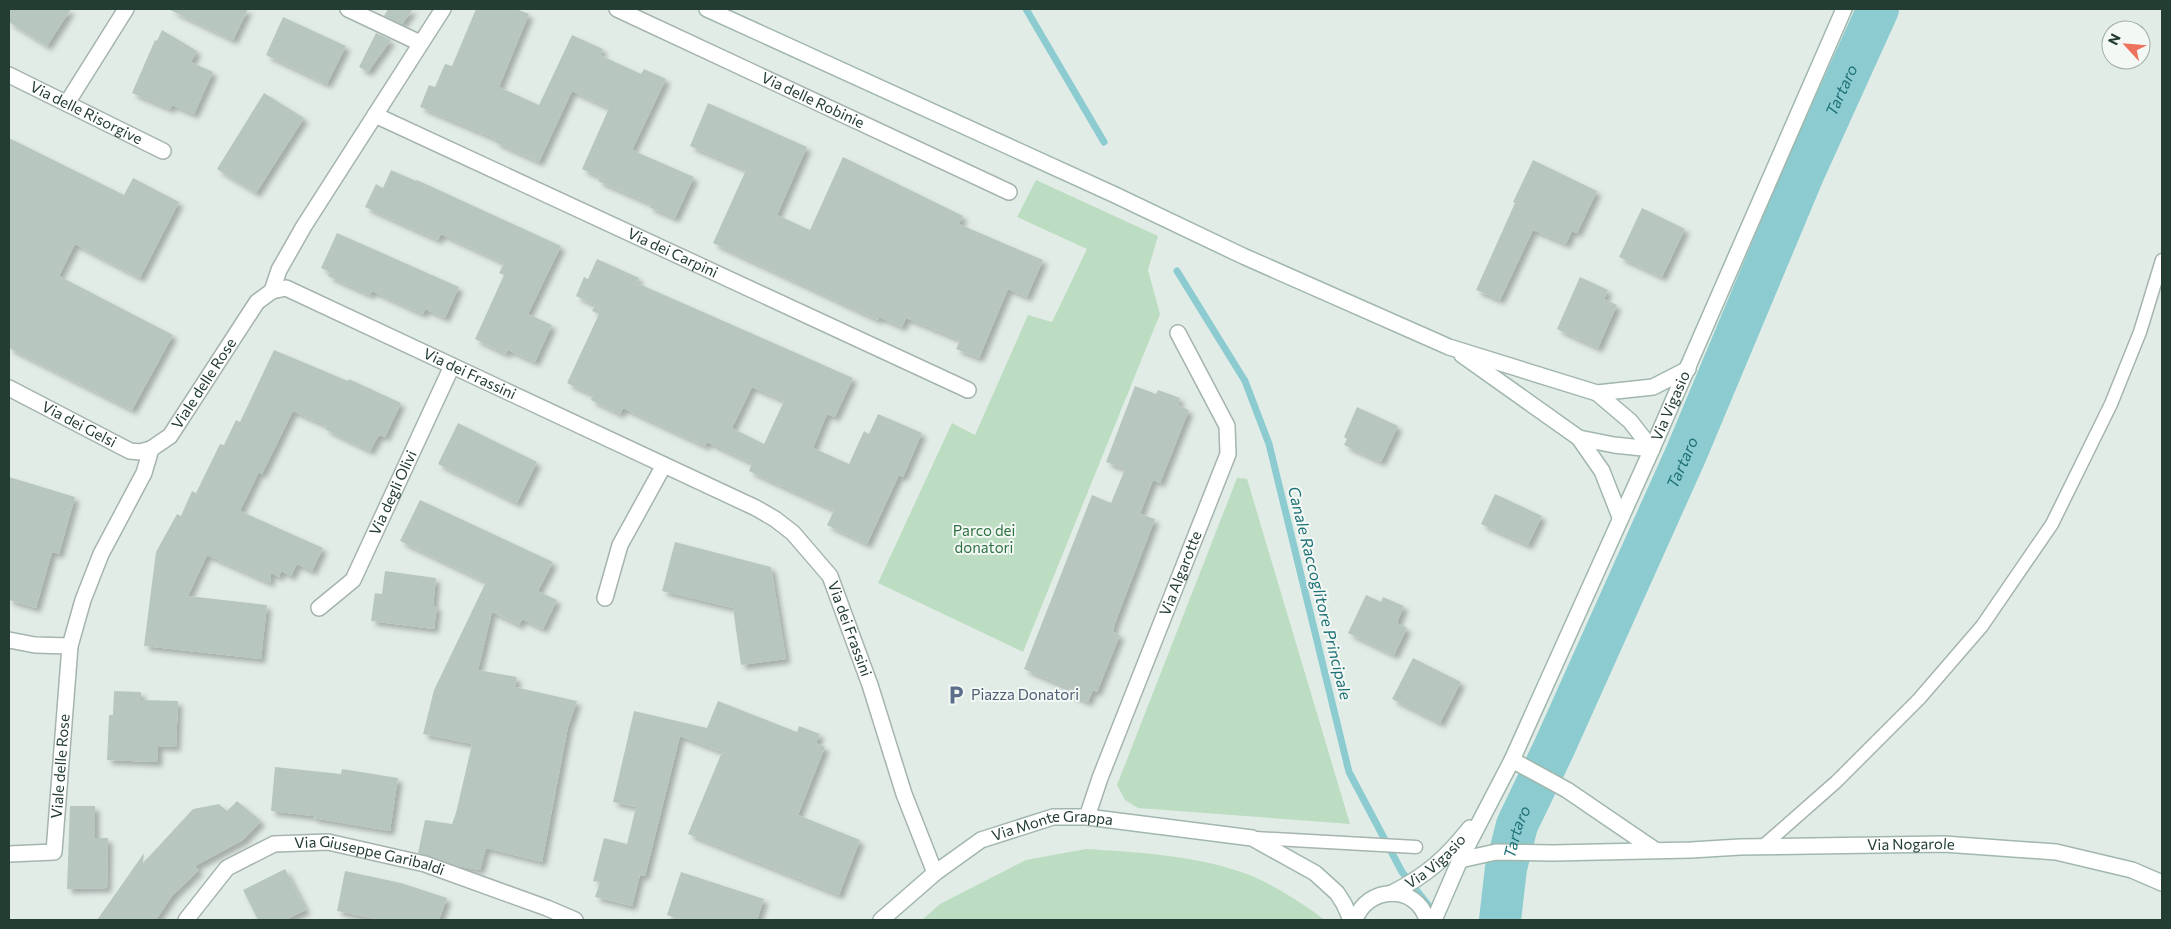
<svg xmlns="http://www.w3.org/2000/svg" width="2171" height="929" viewBox="0 0 2171 929" font-family="Commissioner,sans-serif">
<style>
.green{fill:#bcddc1}
.lines{fill:none;stroke-linecap:round;stroke-linejoin:round}
.stream{stroke:#8cccd0;stroke-width:7}
.river{stroke:#8cccd0;stroke-width:42}
.building{fill:#b7c7bf;fill-rule:evenodd;filter:url(#shadow)}
.lane-casing{stroke:#a5b4ad;stroke-width:15}
.street-casing{stroke:#a5b4ad;stroke-width:18}
.secondary-casing{stroke:#a1b7ad;stroke-width:18}
.lane{stroke:#fff;stroke-width:12}
.street{stroke:#fff;stroke-width:15}
.secondary{stroke:#fff;stroke-width:15}
.labels{text-anchor:middle;stroke-width:4;stroke-linejoin:round;paint-order:stroke}
.street-label{font-size:15px;fill:#233d33;stroke:#f3f8f5}
.park-label{font-size:15px;fill:#2e7242;stroke:#f3f8f5}
.service-label{font-size:15px;fill:#4e5e75;stroke:#f3f8f5;text-anchor:start}
.water-label{font-size:16px;font-style:italic;fill:#1e7177;stroke:#f3f8f5}
</style>
<defs>
<filter id="shadow"><feDropShadow dx="4.5" dy="4.5" stdDeviation="2.5" flood-color="#0004"/></filter>
</defs>
<rect width="100%" height="100%" fill="#e2ece7"/>
<g class="green">
<path d="M1036,180L1158,236L1148,270L1160,314L1023,652L878,583L952,423L975,435L1028,315L1052,322L1087,249L1017,217Z"/>
<path d="M1237,478L1247,479L1350,824L1138,808L1125,800L1117,785Z"/>
<path d="M1086,849C1136,852 1190,855 1238,871C1267,880 1301,902 1325,920H922L940,904L1026,860Z"/>
</g>
<g class="lines">
<g class="stream">
<path d="M1026,9L1104,142"/>
<path d="M1177,271L1245,381L1269,444L1349,772L1402,872L1436,915"/>
</g>
<path class="river" id="s1" d="M1500,920L1506,868L1517,825L1554,748L1686,454L1805,170L1878,9"/>
</g>
<g class="building">
<path d="M9,9H71L47,46L9,22Z"/>
<path d="M168,9H248L233,40Z"/>
<path d="M388,9H413L402,24L384,16Z"/>
<path d="M476,9H516L529,14L499,87L539,105L572,35L603,49L600,55L641,74L644,69L666,79L632,150L694,177L675,218L649,207L651,204L598,181L600,177L582,169L609,108L572,91L539,162L495,142L496,139L420,107L429,85L435,87L445,64L452,66Z"/>
<path d="M283,17L346,46L327,84L266,55Z"/>
<path d="M162,30L197,51L191,62L213,72L194,114L172,105L170,109L132,93L155,40L157,41Z"/>
<path d="M376,33L391,40L368,72L359,67Z"/>
<path d="M264,93L304,118L256,193L217,169Z"/>
<path d="M708,103L807,147L777,215L810,230L843,157L963,216L959,224L1043,260L1027,297L1008,289L979,358L956,349L960,340L906,318L902,327L879,317L878,320L713,243L746,170L690,146Z"/>
<path d="M9,138L124,195L133,178L179,202L140,278L75,244L59,276L173,335L132,410L9,348Z"/>
<path d="M1533,160L1597,191L1577,233L1572,231L1566,244L1533,230L1500,300L1476,290L1515,203L1513,202Z"/>
<path d="M391,170L416,181L417,180L561,246L528,314L552,325L535,362L508,350L506,354L475,339L504,275L499,273L504,263L441,234L438,240L365,207L376,184L383,188Z"/>
<path d="M1642,208L1685,229L1662,277L1619,257Z"/>
<path d="M337,233L459,287L445,318L425,309L423,314L372,291L370,295L328,276L330,272L321,268Z"/>
<path d="M597,259L639,278L637,283L853,378L835,417L827,414L813,448L849,464L864,431L869,434L878,414L922,433L903,477L899,475L867,544L827,525L834,510L749,471L752,463L707,442L705,446L623,408L620,414L591,400L593,395L567,383L599,314L592,311L595,305L576,296L584,277L588,279ZM752,387L784,401L764,444L732,428Z"/>
<path d="M1580,277L1608,290L1604,299L1617,305L1598,348L1557,329Z"/>
<path d="M274,350L348,381L349,379L401,403L385,437L379,435L370,451L325,429L327,426L293,411L262,474L259,472L240,511L323,548L312,571L297,564L291,576L281,571L279,577L271,573L270,583L207,555L188,596L267,605L261,659L144,646L156,552L177,514L181,516L192,491L196,493L220,444L224,445L236,420L240,422Z"/>
<path d="M1135,386L1156,394L1158,390L1180,398L1178,405L1189,410L1160,483L1153,480L1140,514L1155,519L1115,623L1113,632L1120,635L1097,692L1093,690L1088,702L1069,694L1071,689L1024,669L1092,495L1111,503L1125,469L1106,462Z"/>
<path d="M1357,407L1398,426L1381,462L1344,445L1347,439L1344,437Z"/>
<path d="M458,423L537,462L517,503L438,464Z"/>
<path d="M9,477L75,497L59,554L52,552L36,608L9,600Z"/>
<path d="M1495,494L1542,516L1528,545L1481,524Z"/>
<path d="M420,500L553,562L538,591L557,600L543,629L522,619L519,625L492,612L478,670L517,677L515,687L577,701L568,727L542,862L486,848L480,870L458,866L418,853L425,820L452,824L456,813L472,744L423,734L434,690L486,582L400,541Z"/>
<path d="M675,542L771,567L786,659L741,665L733,608L662,591Z"/>
<path d="M385,571L436,578L433,606H437L434,629L371,621L375,593L382,594Z"/>
<path d="M1366,595L1381,602L1383,597L1404,606L1397,623L1407,628L1394,655L1348,633Z"/>
<path d="M1413,658L1461,682L1440,723L1392,699Z"/>
<path d="M114,691L141,692V700L178,701L176,747L158,746V762L107,760L109,715H113Z"/>
<path d="M718,701L797,732L799,726L820,734L816,743L825,747L798,815L860,840L839,895L688,834L722,752L680,736L645,876L640,875L632,906L595,897L600,882L593,881L604,838L627,844L636,807L613,802L634,711L707,728Z"/>
<path d="M275,767L341,774L342,769L398,778L390,831L313,818V816L271,811Z"/>
<path d="M237,801L261,821L243,840L195,866L199,870L172,896L156,920H97L144,853L143,863L193,809L219,804L227,811Z"/>
<path d="M70,806H95V838H108L107,888L67,889Z"/>
<path d="M285,869L306,910L285,920H258L243,890Z"/>
<path d="M345,871L401,883L447,898L439,920H381L337,911Z"/>
<path d="M681,872L764,899L757,920H683L667,915Z"/>
</g>
<g class="lines">
<defs>
<g id="lane">
<path d="M1255,838L1416,847"/>
<path d="M1762,847L1836,782L1919,699L1982,626L2052,524L2111,404L2140,332L2162,260"/>
</g>
<g id="street">
<path d="M348,9L420,43"/>
<path id="s2" d="M617,9L1009,192"/>
<path id="s3" d="M9,75L163,151"/>
<path d="M67,103L126,9"/>
<path id="s4" d="M375,115L968,390"/>
<path d="M272,291L279,270L304,226L443,9"/>
<path id="s5" d="M9,388L130,451L140,452L151,449"/>
<path d="M605,598L620,545L664,465"/>
<path id="s6" d="M319,608L353,580L452,366"/>
<path d="M9,640L35,645L70,646"/>
<path id="s7" d="M1087,817L1100,778L1228,454L1227,426L1178,333"/>
<path id="s8" d="M9,854L54,852L70,646L83,600L101,554L144,473L151,449L170,436L257,302L272,291L286,288L756,508L775,519L793,533L830,576L870,685L904,794L935,873"/>
<path id="s9" d="M186,920L227,868L274,844L328,842L425,864L547,908L575,920"/>
</g>
<g id="secondary">
<path d="M707,9L1113,194L1243,256L1449,347L1597,393L1653,387L1688,369"/>
<path d="M1462,355L1579,438L1602,471L1620,517"/>
<path d="M1597,393L1630,421L1652,449"/>
<path d="M1579,438L1614,445L1652,449"/>
<path d="M1512,760L1567,790L1655,850"/>
<path id="s10" d="M1460,860L1496,852L1553,853L1691,850L1740,847L1944,844L2056,852L2132,870L2162,883"/>
<path id="s11" d="M1392,893C1427,875 1446,858 1470,828"/>
<path id="s12" d="M881,920L935,873L981,840L1053,817H1087L1252,838L1315,873L1337,893L1344,904L1351,920"/>
<path d="M1355,920C1367,886 1416,883 1427,920"/>
<path id="s13" d="M1434,920L1460,860L1512,760L1652,449L1844,9"/>
</g>
</defs>
<use href="#lane" class="lane-casing"/>
<use href="#street" class="street-casing"/>
<use href="#secondary" class="secondary-casing"/>
<use href="#lane" class="lane"/>
<use href="#street" class="street"/>
<use href="#secondary" class="secondary"/>
</g>
<defs>
<symbol id="parking-bare" viewBox="-9 -9 18 18"><path d="M-3.5-5.5H1a3.5 3.5 0 0 1 0 7H-1V5.5H-3.5ZM-1-3.4V-.6H.8a1.4 1.4 0 0 0 0-2.8Z" fill="#5c6f8a" stroke="#f3f8f5" stroke-width="2.5" paint-order="stroke"/></symbol>
</defs>
<g fill-rule="evenodd">
<use href="#parking-bare" x="942" y="681" width="28" height="28"/>
</g>
<g class="labels">
<g class="street-label">
<text dy="5" stroke="none"><textPath href="#s2" startOffset="216">Via delle Robinie</textPath></text>
<text dy="5" stroke="none"><textPath href="#s3" startOffset="86">Via delle Risorgive</textPath></text>
<text dy="5" stroke="none"><textPath href="#s4" startOffset="328">Via dei Carpini</textPath></text>
<text dy="5" stroke="none"><textPath href="#s8" startOffset="884">Via dei Frassini</textPath></text>
<text dy="5" stroke="none"><textPath href="#s8" startOffset="551">Viale delle Rose</textPath></text>
<text dy="5" stroke="none"><textPath href="#s13" startOffset="566">Via Vigasio</textPath></text>
<text dy="5" stroke="none"><textPath href="#s5" startOffset="79">Via dei Gelsi</textPath></text>
<text dy="5" stroke="none"><textPath href="#s6" startOffset="140">Via degli Olivi</textPath></text>
<text dy="5" stroke="none"><textPath href="#s7" startOffset="261">Via Algarotte</textPath></text>
<text dy="5" stroke="none"><textPath href="#s8" startOffset="1358">Via dei Frassini</textPath></text>
<text dy="5" stroke="none"><textPath href="#s8" startOffset="131">Viale delle Rose</textPath></text>
<text dy="5" stroke="none"><textPath href="#s12" startOffset="202">Via Monte Grappa</textPath></text>
<text dy="5" stroke="none"><textPath href="#s10" startOffset="452">Via Nogarole</textPath></text>
<text dy="5" stroke="none"><textPath href="#s9" startOffset="216">Via Giuseppe Garibaldi</textPath></text>
<text dy="5" stroke="none"><textPath href="#s11" startOffset="54">Via Vigasio</textPath></text>
</g>
<g class="park-label">
<text x="984" y="536">Parco dei<tspan x="984" dy="17">donatori</tspan></text>
</g>
<g class="service-label">
<text x="971" y="700">Piazza Donatori</text>
</g>
<g class="water-label">
<text dy="6" stroke="none"><textPath href="#s1" startOffset="900">Tartaro</textPath></text>
<text dy="6" stroke="none"><textPath href="#s1" startOffset="495">Tartaro</textPath></text>
<text transform="translate(1320 593) rotate(76)" y="6">Canale Raccoglitore Principale</text>
<text dy="6" stroke="none"><textPath href="#s1" startOffset="90">Tartaro</textPath></text>
</g>
</g>
<rect width="2171" height="929" fill="none" stroke="#233d33" stroke-width="20"/>
<g transform="translate(2126 45) rotate(296)"><circle r="24" fill="#f3f8f5" stroke="#a0ada7"/>
<path d="M0-4L9 19L0 12L-9 19Z" fill="#ee735e"/>
<text y="-8" font-size="14" font-weight="bold" text-anchor="middle" fill="#233d33">N</text>
</g>
</svg>
